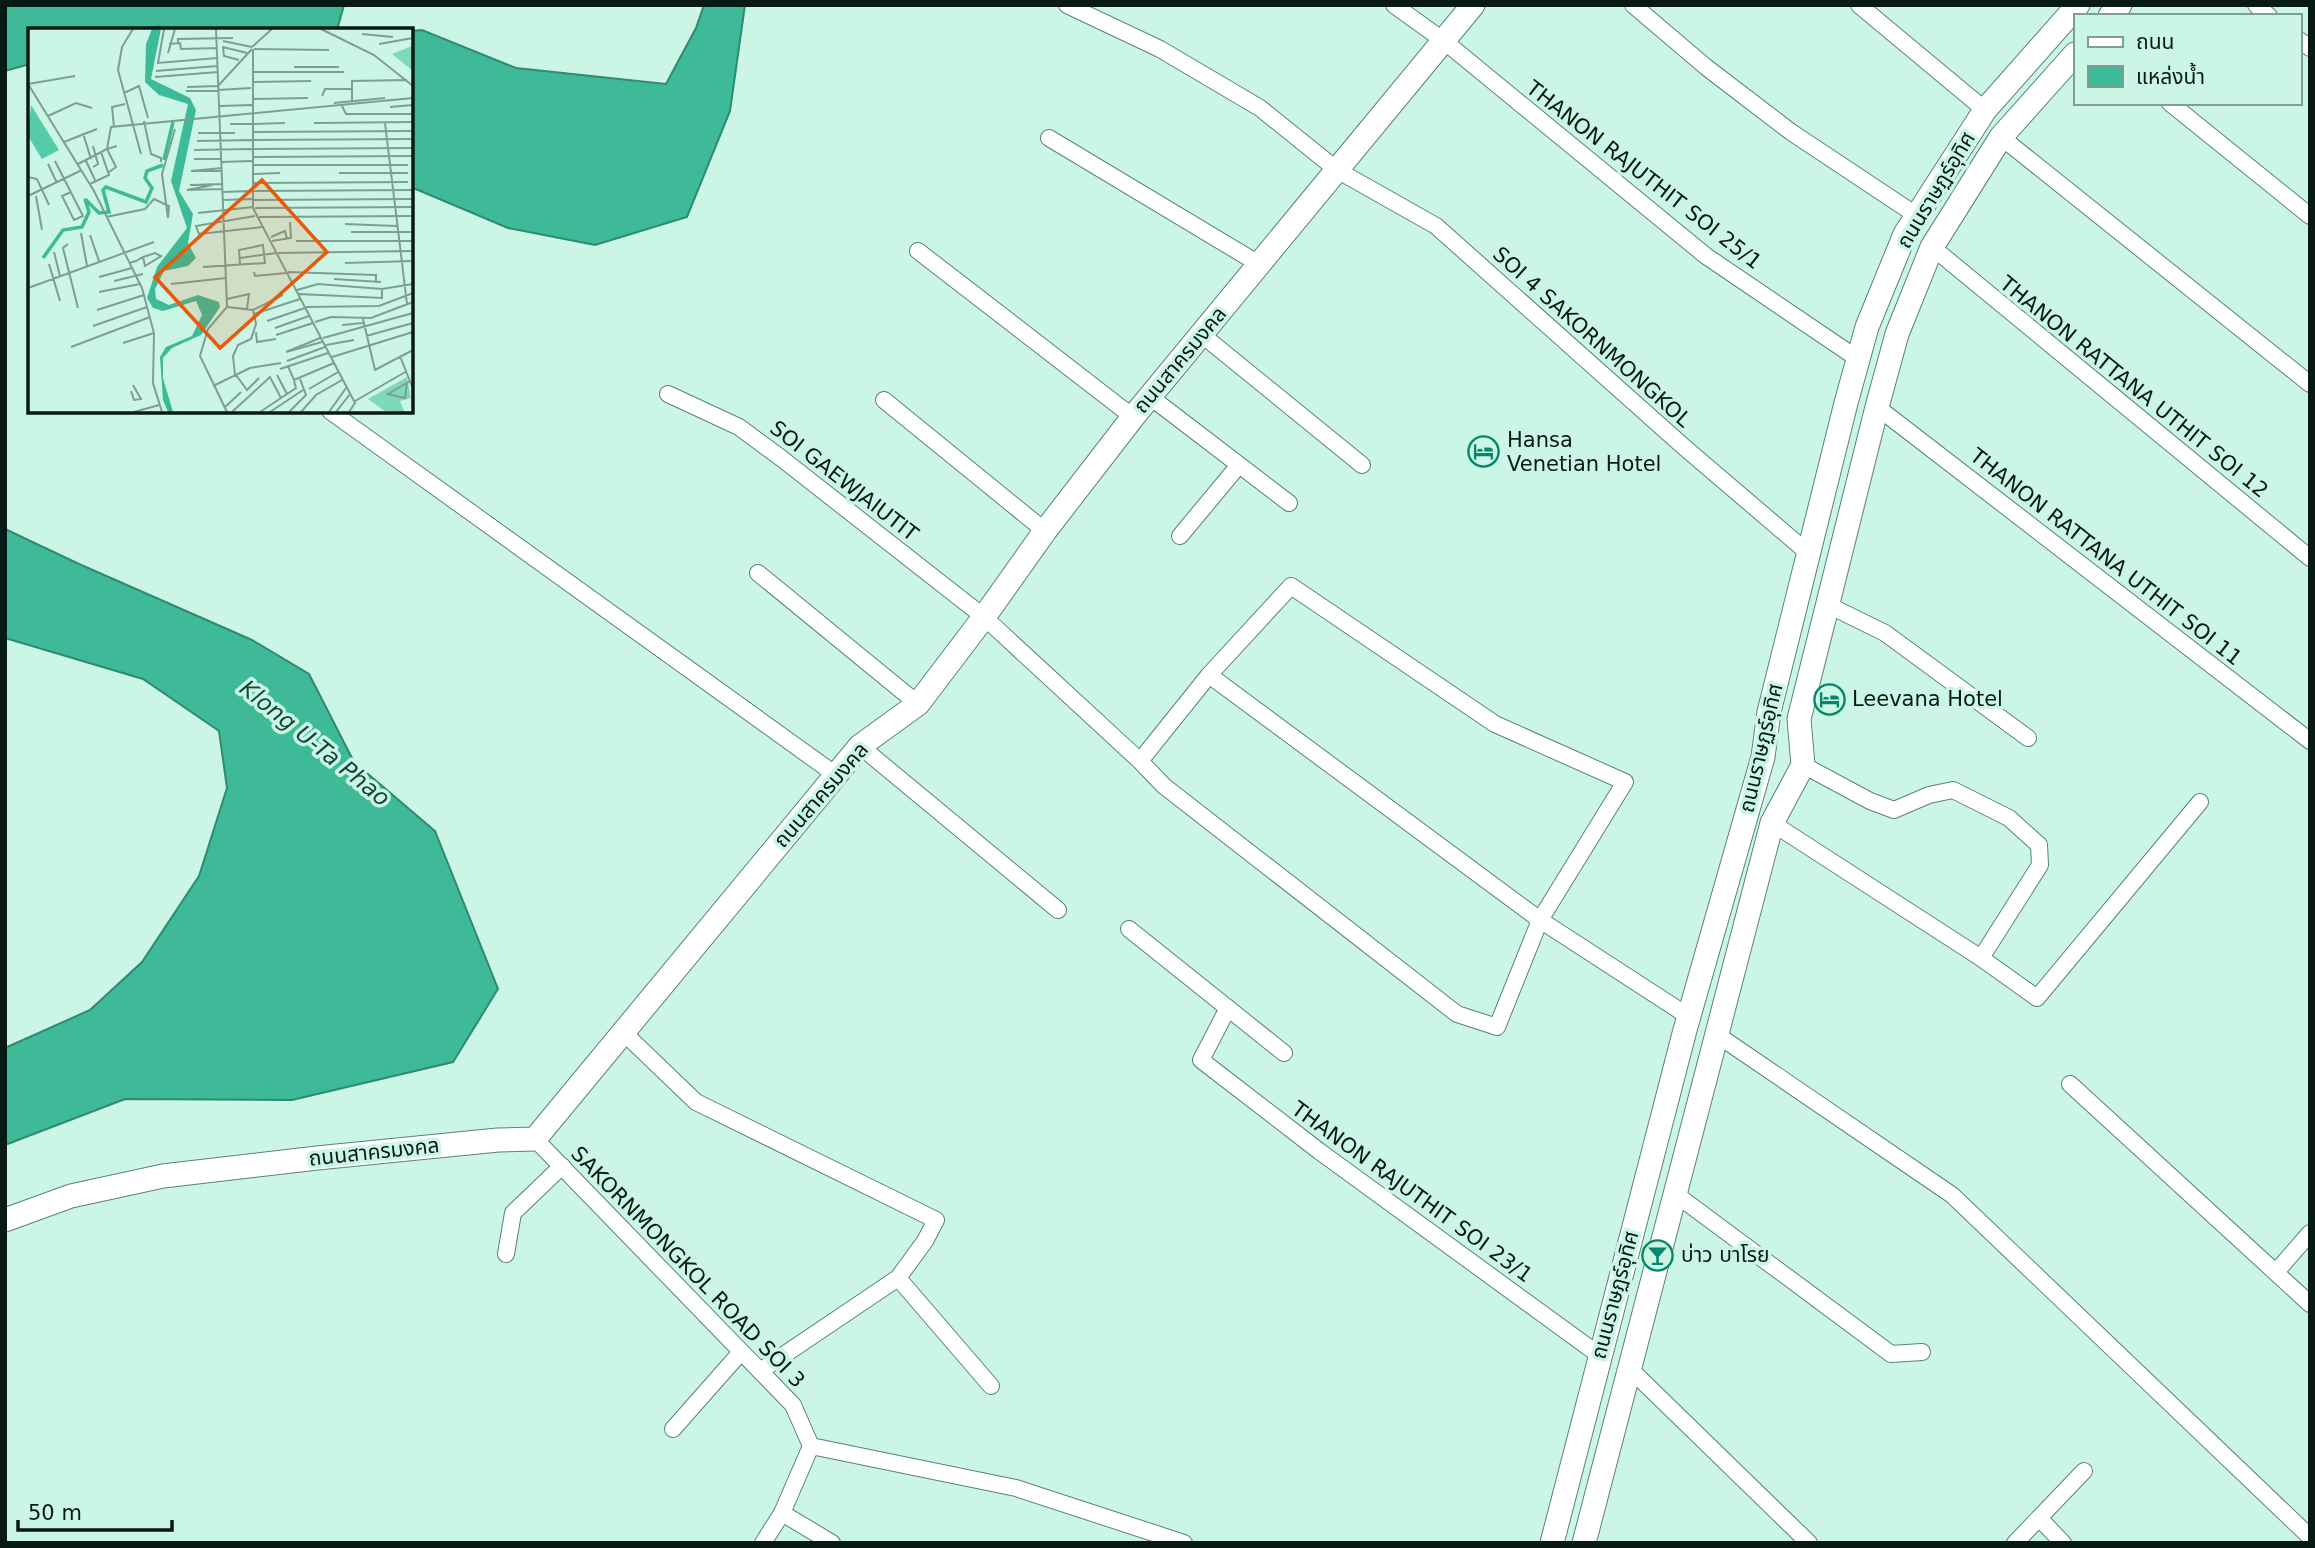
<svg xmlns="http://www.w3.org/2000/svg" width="2315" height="1548" viewBox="0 0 2315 1548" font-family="'DejaVu Sans','Noto Sans Thai',sans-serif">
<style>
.water{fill:#3eba98;stroke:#2e8a70;stroke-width:2}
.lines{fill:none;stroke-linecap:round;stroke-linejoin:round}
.street-casing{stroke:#5b8274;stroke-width:18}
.secondary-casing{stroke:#5b8274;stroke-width:25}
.street{stroke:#fff;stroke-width:16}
.secondary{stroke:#fff;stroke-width:23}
.labels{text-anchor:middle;stroke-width:7;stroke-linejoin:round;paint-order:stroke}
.street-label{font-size:21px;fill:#091914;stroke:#cbf6e6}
.poi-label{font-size:21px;fill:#091914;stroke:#cbf6e6;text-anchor:start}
.water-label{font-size:23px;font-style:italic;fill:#134739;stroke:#cbf6e6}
.inset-river{fill:none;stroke:#3eba98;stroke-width:3.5}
.inset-road{fill:none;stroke:#7d9e92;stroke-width:2}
.view{fill:#e8590c;fill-opacity:0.15;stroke:#e8590c;stroke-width:3.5}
.inset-edge{fill:none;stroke:#091914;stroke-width:3.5}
</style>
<rect width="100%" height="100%" fill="#cbf6e6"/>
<g class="water">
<path d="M5,5H344L337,30H165L158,26L146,30H30V64L5,71Z"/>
<path d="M704,5H745L730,111L687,217L595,245L508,228L411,187V31L422,30L516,68L666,84L696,28Z"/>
<path d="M5,529L79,564L252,640L309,674L354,762L435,831L498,989L453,1062L292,1100L125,1099L5,1145V1048L90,1010L142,962L199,876L227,788L219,731L143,679L5,638Z"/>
</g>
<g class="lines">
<defs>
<g id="street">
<path d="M1067,5L1160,49L1260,108L1337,170L1436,226L1684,447L1807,552"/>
<path d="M1394,5L1444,41L1706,256L1858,359"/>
<path d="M1633,5L1706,67L1791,132L1916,215"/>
<path d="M1859,5L1985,110"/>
<path d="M2256,5L2269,16"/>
<path d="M2299,40L2310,48"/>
<path d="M2170,103L2310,216"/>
<path d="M2001,137L2310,384"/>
<path d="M1049,138L1259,264"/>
<path d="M1932,247L2310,558"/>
<path d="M918,251L1133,417"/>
<path d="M1201,334L1362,465"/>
<path d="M668,394L739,427L781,458L984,617L1140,761L1164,786L1457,1014L1497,1027L1540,920L1625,782L1495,724L1291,586L1209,675L1140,761"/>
<path d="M1149,396L1289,503"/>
<path d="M884,400L1045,531"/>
<path d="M1877,407L2310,741"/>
<path d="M330,411L836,775"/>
<path d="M1180,536L1239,465"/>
<path d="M758,573L918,704"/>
<path d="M1828,605L1885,633L2028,738"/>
<path d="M1209,675L1540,920L1688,1016"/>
<path d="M860,746L1058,910"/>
<path d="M1803,765L1870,801L1894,810L1929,795L1953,790L2009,818L2039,845L2040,865L1981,958"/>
<path d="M1772,823L1981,958L2037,998L2200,802"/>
<path d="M1129,929L1284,1053"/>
<path d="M1228,1008L1201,1060L1319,1151L1599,1355"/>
<path d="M623,1032L696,1102L936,1220L925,1241L898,1278L760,1371"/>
<path d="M1716,1034L1952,1195L2310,1537"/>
<path d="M2070,1084L2310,1304"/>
<path d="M535,1139L793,1405L811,1446L782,1513L763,1543"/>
<path d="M1674,1193L1891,1354L1922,1352"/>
<path d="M506,1254L513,1213L562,1166"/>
<path d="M2276,1272L2310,1233"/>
<path d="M898,1278L991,1386"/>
<path d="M1629,1368L1809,1543"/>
<path d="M673,1429L741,1352"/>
<path d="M811,1446L1016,1488L1184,1543"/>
<path d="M782,1513L832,1543"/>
<path d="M2039,1518L2063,1543"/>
<path d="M2015,1543L2084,1471"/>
</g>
<g id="secondary">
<path d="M2110,16L2120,5"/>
<path d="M5,1220L71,1196L163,1176L317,1158L498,1140L535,1139L860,746L918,704L984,617L1045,531L1133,417L1473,5"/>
<path d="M1552,1543L1685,1030L1763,757L1769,712L1846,403L1867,327L1905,234L1985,110L2078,5"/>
<path d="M1584,1543L1772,823L1803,765L1799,719L1877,407L1897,334L1932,247L2001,137L2075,54"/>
</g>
</defs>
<use href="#street" class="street-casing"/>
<use href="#secondary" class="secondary-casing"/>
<use href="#street" class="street"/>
<use href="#secondary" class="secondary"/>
</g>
<defs>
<symbol id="hotel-ring" viewBox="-11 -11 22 22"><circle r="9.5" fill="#cbf6e6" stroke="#04876b" stroke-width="1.5"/><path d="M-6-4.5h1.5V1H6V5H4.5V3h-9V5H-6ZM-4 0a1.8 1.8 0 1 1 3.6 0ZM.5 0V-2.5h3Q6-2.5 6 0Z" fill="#04876b"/></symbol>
<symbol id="bar-ring" viewBox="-11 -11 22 22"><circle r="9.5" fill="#cbf6e6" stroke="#04876b" stroke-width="1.5"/><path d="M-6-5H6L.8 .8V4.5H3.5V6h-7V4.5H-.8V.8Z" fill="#04876b"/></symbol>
</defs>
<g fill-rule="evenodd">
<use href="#hotel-ring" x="1466" y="434" width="35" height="35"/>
<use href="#hotel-ring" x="1812" y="682" width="35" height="35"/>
<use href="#bar-ring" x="1640" y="1238" width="35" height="35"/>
</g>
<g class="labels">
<g class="street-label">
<text transform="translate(1644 175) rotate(38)" y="7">THANON RAJUTHIT SOI 25/1</text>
<text transform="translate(1936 190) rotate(-59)" y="7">ถนนราษฏร์อุทิศ</text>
<text transform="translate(1592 337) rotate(42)" y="7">SOI 4 SAKORNMONGKOL</text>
<text transform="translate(1180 360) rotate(-50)" y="7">ถนนสาครมงคล</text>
<text transform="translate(2134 387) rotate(39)" y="7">THANON RATTANA UTHIT SOI 12</text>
<text transform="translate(844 481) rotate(38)" y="7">SOI GAEWJAIUTIT</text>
<text transform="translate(2106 557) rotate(38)" y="7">THANON RATTANA UTHIT SOI 11</text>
<text transform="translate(1761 748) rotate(-77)" y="7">ถนนราษฏร์อุทิศ</text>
<text transform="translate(821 795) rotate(-49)" y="7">ถนนสาครมงคล</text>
<text transform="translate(374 1152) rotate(-6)" y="7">ถนนสาครมงคล</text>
<text transform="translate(1412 1192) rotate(36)" y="7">THANON RAJUTHIT SOI 23/1</text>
<text transform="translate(688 1267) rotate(46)" y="7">SAKORNMONGKOL ROAD SOI 3</text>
<text transform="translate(1615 1295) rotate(-75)" y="7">ถนนราษฏร์อุทิศ</text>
</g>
<g class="poi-label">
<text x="1507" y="447">Hansa<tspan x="1507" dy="24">Venetian Hotel</tspan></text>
<text x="1852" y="706">Leevana Hotel</text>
<text x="1681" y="1262">บ่าว บาโรย</text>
</g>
<g class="water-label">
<text transform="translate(315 743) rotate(39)" y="8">Klong U-Ta Phao</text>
</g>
</g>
<g transform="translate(28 28)">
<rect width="385" height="385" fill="#cbf6e6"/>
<path d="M384,18L385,23V43L364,26ZM379,349L383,370L372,373L376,383L382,384H358L340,371Z" fill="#7ed9bc"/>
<path d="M3,77L31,122L14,131L0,108Z" fill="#54ccaa"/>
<path d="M133,1L123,51L162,70L168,82L151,163L165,186L160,215L168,230L160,238L136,243L127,261L128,271L141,277L170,267L191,274L192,279L173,307L144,320L135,330V350L145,384H140L135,372L132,329L138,319L164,308L174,287L168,273L135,283L125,280L119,270L129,239L159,200L143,153L160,76L131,67L117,54L118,16L124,1Z" fill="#3eba98"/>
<path class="inset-river" d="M136,132L145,94M15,230L35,202L54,199L61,184L57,171L71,185L81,184L75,162L78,159L118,174L124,160L117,150L119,143L135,137"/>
<path class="inset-road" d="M105,1L94,19L90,42L113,126M136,1L130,35L189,30M188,1L199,279L180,301L172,328L199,384M293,1L346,27L385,58M334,6L365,9M195,13L224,19M150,15V11L205,10M141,16L152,15L153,21L189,20M351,16L385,10M224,19L244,1M225,21V180L327,375L321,384M226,21L301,22M140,25L147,1M211,32L196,28L195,19L219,25M266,39H311M128,43L189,38M226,44H316M127,49L190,44M226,54L283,53M0,56L66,163L114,260L126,305L125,355L134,384M0,56L47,48M159,59L190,58L224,21M190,62L223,60M158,63H190M96,65L111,58L120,90M294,68L297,61H324M226,71L280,70M324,73V53L379,52M306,75L357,70M191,78L224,77M314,78L318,86H385M362,79L385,77M20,88L48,75L64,80M116,93L123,126L133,130V134M286,95L385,94M357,95L379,276M202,96H224M226,96L257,95M86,99L84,79L97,76M226,104L385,103M55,105L63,131M170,105H207M226,112L385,111M169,113L224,112M36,114L69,101M226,121L385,120M166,122L224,121M226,129L385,128M166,131H193M27,133L55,188L46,192L34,168L43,164M58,133L68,154M193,134L224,133M20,136L29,155M50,136L79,121L83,99L385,70M226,137H380M65,139L70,136L65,118M193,143H163L194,140M81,144L88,139L79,121L89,118M311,145H380M226,146L252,145M0,149L9,151L21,177M226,155L380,154M62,156L81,147L73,124M162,157L194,156M185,157L159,162L195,161M226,163L385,162M195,164L224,163M0,168L54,142M8,168L14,202M195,172L224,171M226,172L385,171M227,180L385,179M170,185L225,179M227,188L168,198L171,206L234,199M78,189L117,181L126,171L141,178L140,190M231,189L385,188M140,190L134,146L147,101M317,196L369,198M323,204H385M53,205L59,238M62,207L71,233M243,209L257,203L259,211M244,213L263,210L262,194M268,213H385M40,216L35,220L50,280M26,224L32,248M250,225L385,223M212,230L248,225M101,235L108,233L115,229L127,225L133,228L117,238L115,229M317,235L385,233M21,236L32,273M175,239L237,235L235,217L211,222L212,236M226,244L227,248L258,245M260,244L348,247V254M71,249L104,240M306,251L353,254M86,253L115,246M143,256L198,250M0,260L126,214M269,262L290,256L354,261L385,256M71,264L112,256M271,266L354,270V261M199,271L221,266L219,281M199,279L225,282L228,296L223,311L210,317L205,328L207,347M278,279L351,278L385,265M69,282L116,267M225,282L255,267M226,286L272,271M335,291L347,342L385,322M239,293L277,280M287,294L303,289L343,290L385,274M314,297L335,295M65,298L119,279M247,300L281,288M228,304L229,314L248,311M248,307L285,295M338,308L385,295M292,310L258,324L294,314M295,310L385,285M95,315L126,305M298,317L326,312M43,319L122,289M372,328L385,361M304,329L385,304M259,333L297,319M260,338L266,352L306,335M252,341L300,325M208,347L219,362L231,350M249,347L259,366M379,355L377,370L360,366L382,353M185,358L222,340L253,335M281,361L310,344M103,363L106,372L113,371L105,357M327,373L379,343M196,380L213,364M106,384L131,377M204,384L242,349L253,370M232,384L268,360L266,353M242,384L275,362M261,384L278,367L272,351M273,384L288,367L314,352M301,384L318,360M308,384L322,366"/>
<path class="view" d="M234,152L299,224L192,320L127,249Z"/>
<rect width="385" height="385" class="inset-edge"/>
</g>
<rect width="2315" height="1548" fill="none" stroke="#091914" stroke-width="14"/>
<rect x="2074" y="14" width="228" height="91" fill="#cbf6e6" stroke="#7d9e92" stroke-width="2"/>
<rect x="2088" y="37" width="35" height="10" fill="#ffffff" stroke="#7d9e92" stroke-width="2"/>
<text x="2136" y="49" font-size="21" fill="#091914">ถนน</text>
<rect x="2088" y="66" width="35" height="21" fill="#3eba98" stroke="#7d9e92" stroke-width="2"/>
<text x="2136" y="84" font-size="21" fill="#091914">แหล่งน้ำ</text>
<path d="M18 1520v10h154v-10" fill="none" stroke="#091914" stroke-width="3.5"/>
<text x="28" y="1520" font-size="21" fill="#091914" stroke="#cbf6e6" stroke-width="5" paint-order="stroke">50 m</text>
</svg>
